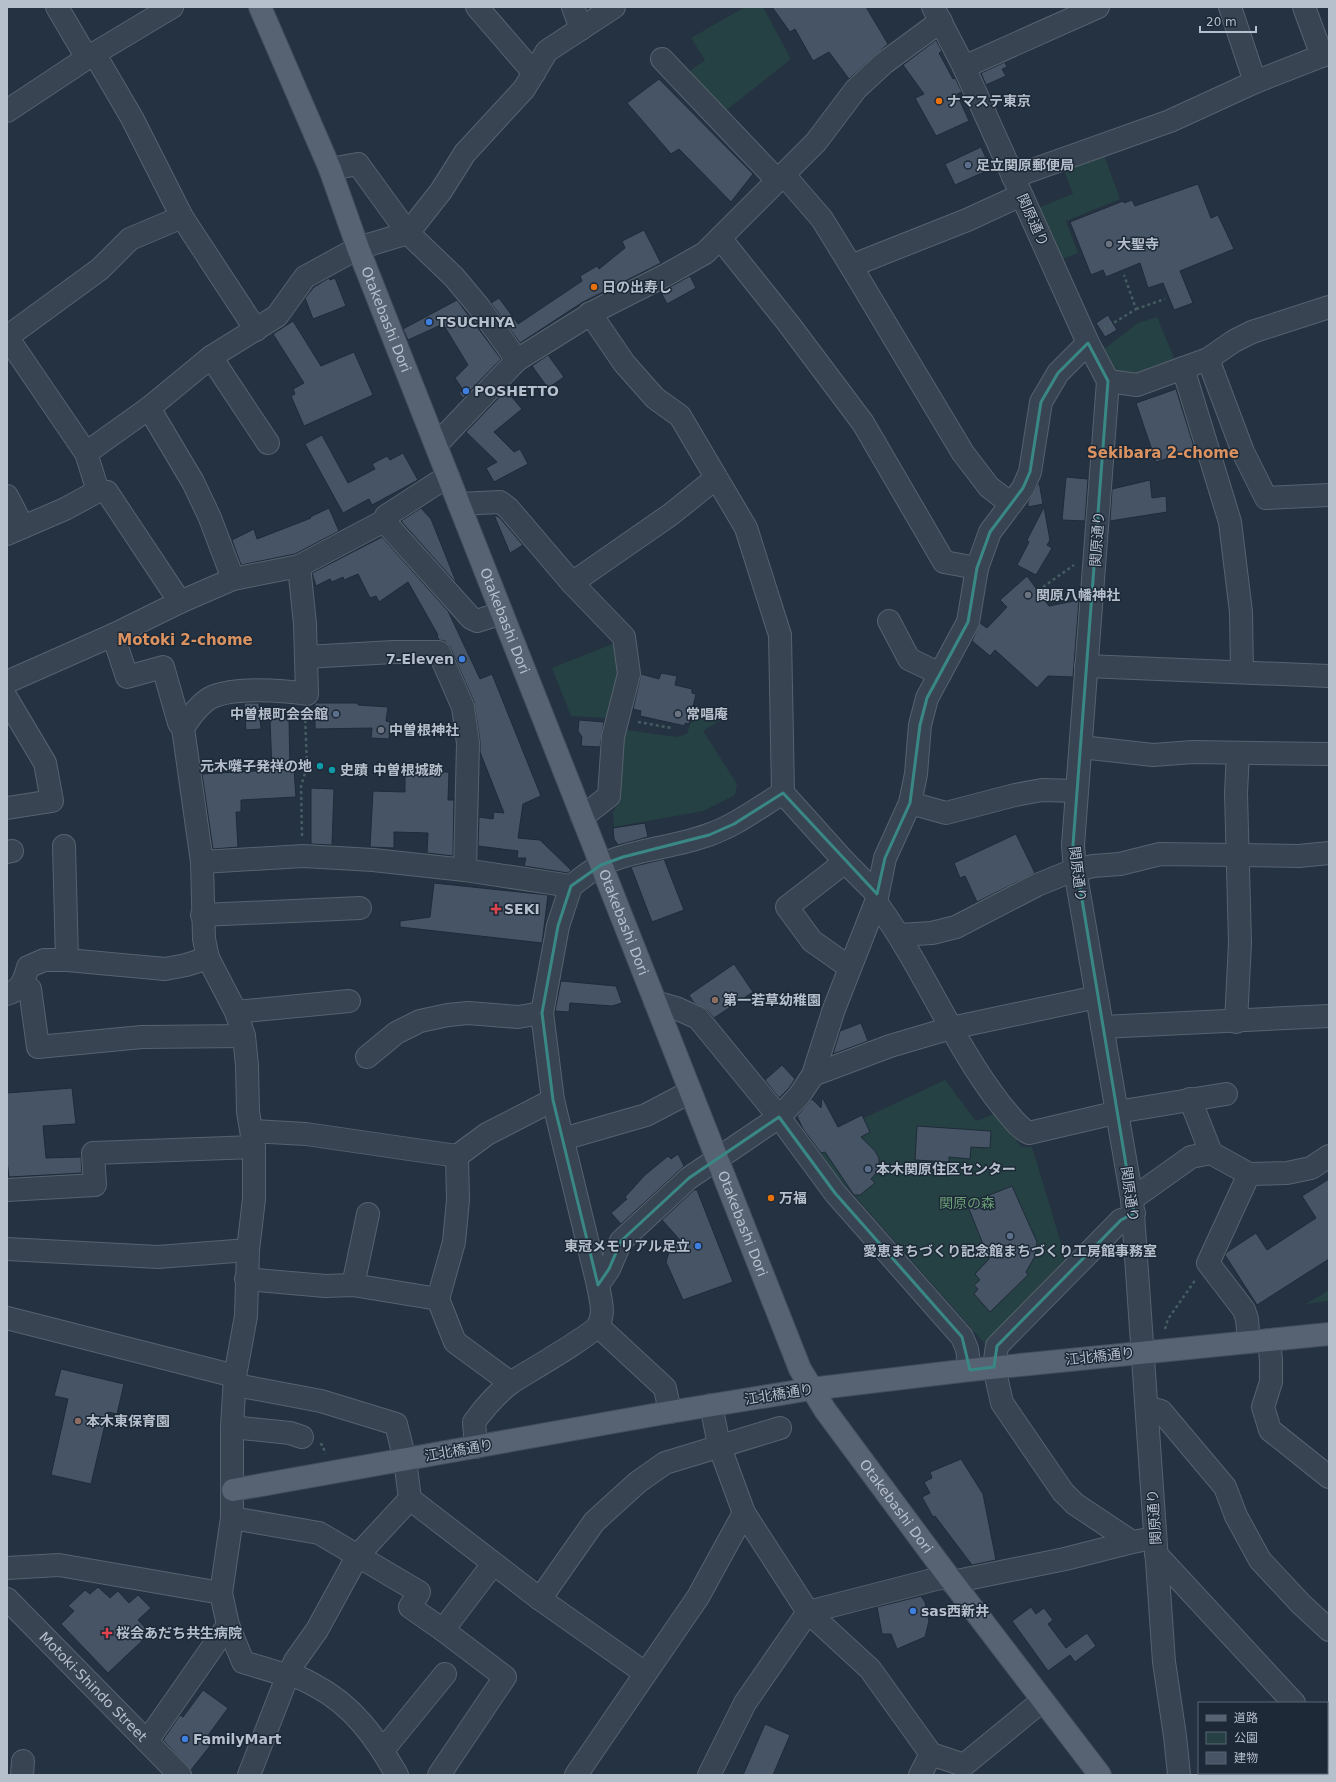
<svg xmlns="http://www.w3.org/2000/svg" width="1336" height="1782" viewBox="0 0 1336 1782" font-family="'DejaVu Sans','Noto Sans JP',sans-serif">
<style>
.green{fill:#264143}
.building{fill:#465466;stroke:#1f2b39}
.lines{fill:none;stroke-linecap:round;stroke-linejoin:round}
.minor-casing{stroke:#57626f;stroke-width:24}
.major-casing{stroke:#434d5b;stroke-width:24}
.path{stroke:#455d60;stroke-width:2.5;stroke-dasharray:3 3;stroke-linecap:butt}
.minor{stroke:#394452;stroke-width:22}
.major{stroke:#576372;stroke-width:22}
.marked{fill:none;stroke:#398886;stroke-width:3;stroke-linejoin:round}
.food-dot{fill:#e8710a;stroke:#1d2937;stroke-width:1.5}
.service-dot{fill:#5c6f8a;stroke:#1d2937;stroke-width:1.5}
.worship-dot{fill:#6b7280;stroke:#1d2937;stroke-width:1.5}
.shop-dot{fill:#3f7fe0;stroke:#1d2937;stroke-width:1.5}
.culture-dot{fill:#0f9aa8;stroke:#1d2937;stroke-width:1.5}
.health-dot{fill:#e0444e;stroke:#1d2937;stroke-width:1.5}
.education-dot{fill:#8d6e63;stroke:#1d2937;stroke-width:1.5}
.labels{text-anchor:middle;stroke-width:3;stroke-linejoin:round;paint-order:stroke}
.poi-label{font-size:14px;font-weight:bold;fill:#b6bfcc;stroke:#1d2937;text-anchor:start}
.street-label{font-size:14px;fill:#b6bfcc;stroke:#1d2937}
.park-label{font-size:14px;fill:#6b9e75;stroke:#1d2937}
.neighbourhood-label{font-size:15px;font-weight:bold;fill:#db9261;stroke:#1d2937}
</style>
<rect width="100%" height="100%" fill="#243242"/>
<g class="green">
<path d="M745,7H763L791,59L724,112L687,73L705,60L691,38Z"/>
<path d="M1103,152L1120,199L1066,221L1078,253L1060,260L1038,208L1073,194L1063,168Z"/>
<path d="M1157,317L1176,363L1138,377L1113,371L1103,350L1138,323Z"/>
<path d="M615,643L619,666L608,718L571,716L552,668Z"/>
<path d="M695,709L724,718L703,731L737,784L735,795L703,811L614,827L613,812L618,803L619,740L621,729L676,737L687,734Z"/>
<path d="M945,1080L976,1121L997,1113L1021,1147H1032L1067,1263L986,1345L809,1144Z"/>
<path d="M1329,1290V1301L1306,1304Z"/>
</g>
<g class="building">
<path d="M772,7H866L888,44L849,79L829,52L813,61L795,29L790,32Z"/>
<path d="M936,40L942,51L939,53L953,79L955,78L962,92L957,94L969,121L936,136L915,98L924,94L903,65Z"/>
<path d="M1005,62L1007,67L1002,69L1006,76L986,85L981,73Z"/>
<path d="M659,79L753,174L731,202L679,149L671,154L627,103Z"/>
<path d="M981,147L991,169L955,185L945,164Z"/>
<path d="M1198,184L1211,218L1218,215L1234,249L1180,271L1193,303L1174,310L1163,283L1148,288L1140,263L1106,277L1103,270L1091,275L1070,222L1123,201L1124,203L1132,200L1135,206Z"/>
<path d="M644,230L661,263L583,302L520,343L491,303L499,298L518,324L582,281L580,276L597,266L599,269L625,248L622,241Z"/>
<path d="M690,276L696,288L667,304L661,292Z"/>
<path d="M329,278L330,280L335,278L346,306L313,319L305,298L314,287Z"/>
<path d="M457,300L501,359L463,398L459,393L463,390L455,378L468,365L443,324L408,340L403,329Z"/>
<path d="M1108,315L1117,330L1105,337L1096,323Z"/>
<path d="M293,321L321,366L354,352L373,395L304,426L291,396L295,394L293,389L304,383L273,334Z"/>
<path d="M548,355L564,377L548,388L532,366Z"/>
<path d="M1176,389L1195,450L1156,462L1136,403Z"/>
<path d="M506,390L522,409L494,432L514,452L520,449L528,464L494,482L486,468L497,462L466,432Z"/>
<path d="M322,435L348,483L375,469L372,464L387,456L390,460L403,453L418,480L372,505L369,499L343,513L305,444Z"/>
<path d="M1066,477L1088,479L1085,521L1062,520Z"/>
<path d="M1150,480L1152,498L1166,496L1167,512L1110,521L1112,489Z"/>
<path d="M1039,482L1043,504L1028,507V502Z"/>
<path d="M1044,507L1050,540L1047,545L1052,548L1036,575L1017,565L1029,542L1027,540Z"/>
<path d="M329,508L339,531L295,554L241,565L232,540L254,529L257,539L311,518L310,517Z"/>
<path d="M421,508L431,519L457,584L401,521Z"/>
<path d="M494,515L499,517L523,545L510,553Z"/>
<path d="M382,537L448,611L480,679L492,674L541,796L523,804L518,838L540,840L571,870L568,873L524,866L526,858H517L518,851L478,846L479,817L493,819L494,812L504,813L480,752V741L474,702L450,647L445,641L439,640L437,636L438,635L408,582L379,602L376,596L370,598L358,574L344,580L343,577L332,582L330,579L316,586L312,573Z"/>
<path d="M1027,576L1049,606L1079,600L1073,677L1048,676L1037,688L995,650L990,656L972,641L980,623L987,628L1007,607L1000,600Z"/>
<path d="M661,673L677,676L675,685L692,689V693L696,694L689,724L685,723V726L640,716L641,711L633,709L641,674L659,679Z"/>
<path d="M244,703H259L261,729L246,730Z"/>
<path d="M315,703H358V705L388,707L386,721L390,722L389,739L371,738L372,728L315,729Z"/>
<path d="M289,718L290,769H294L296,797L241,800V812H236L238,847L213,849L202,774L272,770L270,719Z"/>
<path d="M579,720L604,722L600,747L581,746L582,737L578,731Z"/>
<path d="M405,771L449,772L448,800H454L453,856L427,853L428,833L394,832V848L370,847L373,791L405,792Z"/>
<path d="M311,788L334,789L332,845L311,844Z"/>
<path d="M645,823L648,837L618,845L614,839L613,828Z"/>
<path d="M1016,834L1035,873L977,902L965,876L960,878L954,863Z"/>
<path d="M664,859L684,910L652,922L631,867Z"/>
<path d="M434,883L548,895L542,943L400,927V921L430,917Z"/>
<path d="M734,964L753,992L714,1018L707,1010L694,1003L689,995Z"/>
<path d="M561,981L616,986L622,1003L612,1006L570,1003L569,1012L555,1011Z"/>
<path d="M861,1023L868,1041L833,1054L840,1031Z"/>
<path d="M782,1065L795,1079L789,1088L779,1098L765,1080Z"/>
<path d="M72,1088L76,1124L43,1126L46,1158L81,1157L82,1173L9,1177L7,1160V1093Z"/>
<path d="M822,1097L838,1127L862,1115L870,1132L861,1137L875,1151L879,1158V1170L871,1179L875,1183L860,1195H854L825,1152L821,1153L803,1129L797,1116L812,1099L821,1108Z"/>
<path d="M917,1126L991,1131L990,1148L971,1147L970,1159L949,1157V1162L915,1160Z"/>
<path d="M678,1154L684,1166L621,1224L611,1213L627,1199L625,1197L645,1175L668,1156L671,1159Z"/>
<path d="M1329,1179V1259L1257,1305L1225,1255L1227,1252L1256,1233L1267,1250L1316,1218L1302,1196Z"/>
<path d="M1012,1186L1037,1242L1035,1256L1026,1272L1028,1275L990,1312L974,1294L978,1289L974,1285L980,1280L975,1274L989,1259L967,1204Z"/>
<path d="M694,1190H697L733,1282L683,1300L666,1262L670,1249L680,1240L662,1220Z"/>
<path d="M61,1369L124,1384L117,1414L108,1412L91,1484L51,1475L68,1399L54,1396Z"/>
<path d="M961,1459L983,1494L996,1560L972,1565L935,1516L933,1517L922,1497L930,1493L924,1482L932,1478L930,1472Z"/>
<path d="M98,1587L110,1598L118,1591L129,1603L138,1595L151,1608L138,1620L147,1630L141,1636L144,1639L108,1673L61,1624L74,1611L68,1606L85,1590L90,1594Z"/>
<path d="M921,1596L925,1602L929,1621L925,1637L897,1649L891,1634H882L877,1607Z"/>
<path d="M1031,1607L1036,1614L1044,1608L1053,1620L1048,1624L1066,1648L1087,1633L1096,1646L1075,1662L1070,1655L1048,1671L1012,1621Z"/>
<path d="M203,1690L228,1708L204,1741L210,1746L191,1770L163,1740L180,1715L183,1717Z"/>
<path d="M765,1724L790,1735L773,1775H743Z"/>
</g>
<g class="lines">
<defs>
<g id="minor">
<path d="M57,7L87,58"/>
<path d="M477,7L534,73"/>
<path d="M573,7L581,29"/>
<path d="M933,7L964,67L1088,343L1108,381L1073,845L1075,870L1132,1199L1164,1662L1175,1736L1179,1775"/>
<path d="M1230,7L1255,82"/>
<path d="M1304,7L1322,56"/>
<path d="M94,53L132,118L182,217L256,330"/>
<path d="M662,59L778,181"/>
<path d="M964,67L1098,7"/>
<path d="M7,111L87,58L172,7"/>
<path d="M330,169L358,164L408,233L454,277L479,307L517,360"/>
<path d="M784,175L822,219L851,266L963,453L989,487L1011,504"/>
<path d="M1013,177L1170,121L1255,82L1329,53"/>
<path d="M720,238L788,323L863,423L944,562L977,568"/>
<path d="M851,266L967,220L1015,198"/>
<path d="M7,337L86,453L98,491L65,509L7,534"/>
<path d="M7,337L100,269L130,239L182,217"/>
<path d="M211,357L268,443"/>
<path d="M1208,359L1243,452L1266,498L1329,495"/>
<path d="M1183,368L1230,522L1241,612L1242,671"/>
<path d="M1108,381L1137,385L1208,359L1234,341L1252,332L1329,307"/>
<path d="M149,408L193,482L210,518L233,579"/>
<path d="M437,444L517,360L597,310L666,275L705,253L816,142L856,89L884,63L941,21"/>
<path d="M86,453L149,408L211,357L277,316L305,277L358,248L408,233L441,191L465,153L524,89L547,51L614,7"/>
<path d="M98,491L107,492L180,602"/>
<path d="M7,496L23,527"/>
<path d="M459,504L500,502L508,508L572,583L624,637L629,674L613,737L609,796L582,817"/>
<path d="M384,521L471,618L477,621L502,613"/>
<path d="M572,583L670,515L716,478"/>
<path d="M889,621L909,659L940,674"/>
<path d="M113,635L127,677L163,667L179,723L183,728L202,862L204,939L208,958L236,1012L244,1036L247,1065L248,1112L254,1147V1199L248,1250L246,1316L235,1376L232,1427V1518L221,1593L228,1625L243,1662L289,1676C299,1676 306,1681 314,1685C353,1705 376,1738 397,1775"/>
<path d="M306,657L393,652H439L463,707L468,743L465,870"/>
<path d="M1086,666L1329,676"/>
<path d="M7,682L113,635L180,602L233,579L299,566L384,521L386,516L448,476"/>
<path d="M7,699L45,763L52,801L7,808"/>
<path d="M183,728C190,717 200,703 212,697C235,687 282,690 307,694L305,624L299,566"/>
<path d="M1081,747L1153,755L1193,752L1329,754"/>
<path d="M783,793L845,862L877,894"/>
<path d="M910,803L946,813L1015,795L1042,790L1076,791"/>
<path d="M64,846L67,960"/>
<path d="M7,852L12,851"/>
<path d="M202,862L303,856L373,860L465,870L571,886C581,879 591,870 601,865C634,849 673,848 708,835C735,826 758,808 783,793L780,635L746,528L680,416L655,398L624,363L590,313"/>
<path d="M845,862L787,907L812,941L849,967"/>
<path d="M571,886L558,926L542,1013L553,1100L598,1285"/>
<path d="M876,902C923,966 952,1042 1001,1105C1010,1115 1017,1127 1029,1133L1123,1111L1226,1094"/>
<path d="M202,915L360,908"/>
<path d="M899,935L932,933L956,927L1037,885L1069,872L1093,866L1120,864L1160,854L1299,856L1329,853"/>
<path d="M23,984L30,989L38,1047L142,1037L244,1036"/>
<path d="M7,994C22,990 24,980 28,967L44,960H67L165,969L186,965L208,958"/>
<path d="M655,1002L676,1008L698,1018L779,1117L835,1193L962,1337L967,1349L970,1370"/>
<path d="M236,1012L349,1001"/>
<path d="M1236,1022L1240,943L1236,793L1238,753"/>
<path d="M1102,1027L1329,1016"/>
<path d="M367,1057L396,1033L420,1021L448,1015L468,1013L518,1017L542,1013"/>
<path d="M813,1075L890,1046L951,1028L1097,997"/>
<path d="M1190,1099L1211,1153L1249,1174"/>
<path d="M252,1131L306,1134L457,1156L487,1134L553,1100"/>
<path d="M563,1139L646,1115L690,1092"/>
<path d="M457,1156L458,1200L454,1242L438,1299L455,1342L511,1383"/>
<path d="M7,1190L95,1185L93,1153L254,1147"/>
<path d="M1132,1199L1191,1157L1211,1153"/>
<path d="M1134,1213L1126,1219L1121,1220L997,1346L994,1367L1002,1403L1063,1492L1075,1504L1132,1542L1155,1538"/>
<path d="M7,1249L158,1257L248,1250"/>
<path d="M246,1279L325,1286L353,1285L438,1299"/>
<path d="M353,1285L368,1214"/>
<path d="M7,1318L235,1376"/>
<path d="M598,1326L665,1388L670,1412"/>
<path d="M1269,1340L1271,1360V1382L1263,1407L1270,1430L1329,1477"/>
<path d="M1249,1342L1247,1319L1244,1310L1208,1263L1249,1174L1287,1173L1311,1168L1329,1156"/>
<path d="M236,1385L321,1401L396,1424L405,1460L410,1499L358,1555L317,1630L295,1661L284,1685L249,1775"/>
<path d="M711,1405L719,1445L744,1513L808,1612L870,1669L931,1754L964,1765L1042,1701"/>
<path d="M1147,1407L1161,1411L1225,1487L1236,1516L1260,1560L1301,1604L1329,1630"/>
<path d="M232,1427L290,1433L302,1437"/>
<path d="M476,1447L474,1422C485,1407 497,1393 512,1382C526,1373 594,1334 599,1324C605,1311 600,1298 598,1285L609,1269L621,1241L689,1178L779,1117L799,1096L813,1075L834,1009L876,902L885,858L910,803L916,774L920,725L927,698L968,622L977,568L990,532L1023,488L1030,472L1041,402L1058,373L1088,343"/>
<path d="M410,1499L540,1599L645,1673"/>
<path d="M232,1518L319,1533L419,1592L410,1607L443,1630L505,1677L439,1775"/>
<path d="M1156,1554L1294,1703"/>
<path d="M7,1568L59,1565L221,1593"/>
<path d="M952,1582L1065,1559L1132,1542"/>
<path id="s1" d="M7,1599L180,1775"/>
<path d="M540,1599L594,1522L638,1482L665,1463L780,1428"/>
<path d="M443,1630L493,1564"/>
<path d="M147,1741L228,1625"/>
<path d="M1327,1741L1329,1743"/>
<path d="M383,1750L445,1674"/>
<path d="M22,1775L23,1761"/>
<path d="M576,1775L698,1597L744,1513"/>
<path d="M709,1775L745,1703L808,1612L948,1576"/>
<path d="M920,1775L931,1754"/>
</g>
<g id="major">
<path id="s2" d="M260,7L330,169L358,248L800,1369L825,1410L948,1576L1100,1775"/>
<path d="M233,1490L670,1412L811,1389L970,1370L1329,1334"/>
</g>
</defs>
<use href="#minor" class="minor-casing"/>
<use href="#major" class="major-casing"/>
<g class="path">
<path d="M1136,309L1165,299"/>
<path d="M1104,329L1136,309L1124,275"/>
<path d="M1043,587L1074,565"/>
<path d="M638,722L672,728"/>
<path d="M302,836L301,786L307,767L305,714"/>
<path d="M1165,1329L1168,1319L1196,1279"/>
<path d="M320,1444L323,1445L325,1454"/>
</g>
<use href="#minor" class="minor"/>
<use href="#major" class="major"/>
</g>
<path class="marked" d="M1088,343L1108,381L1073,845L1134,1213L1121,1220L997,1346L994,1367L970,1370L962,1337L835,1193L779,1117L689,1178L621,1241L609,1269L598,1285L553,1100L542,1013L558,926L571,886L601,865L623,857L709,835L734,824L783,793L877,894L885,858L910,803L920,725L927,698L968,622L977,568L990,532L1023,488L1030,472L1041,402L1058,373Z"/>
<g class="food-dot">
<circle cx="939" cy="101" r="4"/>
<circle cx="594" cy="287" r="4"/>
<circle cx="771" cy="1198" r="4"/>
</g>
<g class="service-dot">
<circle cx="968" cy="165" r="4"/>
<circle cx="336" cy="714" r="4"/>
<circle cx="868" cy="1169" r="4"/>
<circle cx="1010" cy="1236" r="4"/>
</g>
<g class="worship-dot">
<circle cx="1109" cy="244" r="4"/>
<circle cx="1028" cy="595" r="4"/>
<circle cx="678" cy="714" r="4"/>
<circle cx="381" cy="730" r="4"/>
</g>
<g class="shop-dot">
<circle cx="429" cy="322" r="4"/>
<circle cx="466" cy="391" r="4"/>
<circle cx="462" cy="659" r="4"/>
<circle cx="698" cy="1246" r="4"/>
<circle cx="913" cy="1611" r="4"/>
<circle cx="185" cy="1739" r="4"/>
</g>
<g class="culture-dot">
<circle cx="320" cy="766" r="4"/>
<circle cx="332" cy="770" r="4"/>
</g>
<g class="health-dot">
<path d="M494 903h4v4h4v4h-4v4h-4v-4h-4v-4h4z"/>
<path d="M105 1627h4v4h4v4h-4v4h-4v-4h-4v-4h4z"/>
</g>
<g class="education-dot">
<circle cx="715" cy="1000" r="4"/>
<circle cx="78" cy="1421" r="4"/>
</g>
<g class="labels">
<g class="poi-label">
<text x="947" y="106">ナマステ東京</text>
<text x="976" y="170">足立関原郵便局</text>
<text x="1117" y="249">大聖寺</text>
<text x="602" y="292">日の出寿し</text>
<text x="437" y="327">TSUCHIYA</text>
<text x="474" y="396">POSHETTO</text>
<text x="1036" y="600">関原八幡神社</text>
<text x="454" y="664" text-anchor="end">7-Eleven</text>
<text x="328" y="719" text-anchor="end">中曽根町会会館</text>
<text x="686" y="719">常唱庵</text>
<text x="389" y="735">中曽根神社</text>
<text x="312" y="771" text-anchor="end">元木囃子発祥の地</text>
<text x="340" y="775">史蹟 中曽根城跡</text>
<text x="504" y="914">SEKI</text>
<text x="723" y="1005">第一若草幼稚園</text>
<text x="876" y="1174">本木関原住区センター</text>
<text x="779" y="1203">万福</text>
<text x="690" y="1251" text-anchor="end">東冠メモリアル足立</text>
<text x="1010" y="1256" text-anchor="middle">愛恵まちづくり記念館まちづくり工房館事務室</text>
<text x="86" y="1426">本木東保育園</text>
<text x="921" y="1616">sas西新井</text>
<text x="116" y="1638">桜会あだち共生病院</text>
<text x="193" y="1744">FamilyMart</text>
</g>
<g class="street-label">
<text transform="translate(1033 220) rotate(66)" y="5">関原通り</text>
<text dy="5" stroke="none"><textPath href="#s2" startOffset="337">Otakebashi Dori</textPath></text>
<text transform="translate(1097 539) rotate(-86)" y="5">関原通り</text>
<text dy="5" stroke="none"><textPath href="#s2" startOffset="661">Otakebashi Dori</textPath></text>
<text transform="translate(1078 874) rotate(83)" y="5">関原通り</text>
<text dy="5" stroke="none"><textPath href="#s2" startOffset="985">Otakebashi Dori</textPath></text>
<text transform="translate(1130 1194) rotate(82)" y="5">関原通り</text>
<text dy="5" stroke="none"><textPath href="#s2" startOffset="1309">Otakebashi Dori</textPath></text>
<text transform="translate(1100 1356) rotate(-6)" y="5">江北橋通り</text>
<text transform="translate(779 1394) rotate(-9)" y="5">江北橋通り</text>
<text transform="translate(459 1450) rotate(-10)" y="5">江北橋通り</text>
<text dy="5" stroke="none"><textPath href="#s2" startOffset="1633">Otakebashi Dori</textPath></text>
<text transform="translate(1154 1517) rotate(-94)" y="5">関原通り</text>
<text dy="5" stroke="none"><textPath href="#s1" startOffset="123">Motoki-Shindo Street</textPath></text>
</g>
<g class="park-label">
<text x="967" y="1208">関原の森</text>
</g>
<g class="neighbourhood-label">
<text x="1163" y="458">Sekibara 2-chome</text>
<text x="185" y="645">Motoki 2-chome</text>
</g>
</g>
<rect width="1336" height="1782" fill="none" stroke="#b6bfcc" stroke-width="16"/>
<rect x="1198" y="1702" width="130" height="72" fill="#1d2937" stroke="#5a6573"/>
<rect x="1206" y="1715" width="20" height="6" fill="#576372" stroke="#5a6573"/>
<text x="1234" y="1722" font-size="12" fill="#b6bfcc">道路</text>
<rect x="1206" y="1732" width="20" height="12" fill="#264143" stroke="#5a6573"/>
<text x="1234" y="1742" font-size="12" fill="#b6bfcc">公園</text>
<rect x="1206" y="1752" width="20" height="12" fill="#465466" stroke="#5a6573"/>
<text x="1234" y="1762" font-size="12" fill="#b6bfcc">建物</text>
<path d="M1200 26v6h56v-6" fill="none" stroke="#b6bfcc" stroke-width="2"/>
<text x="1206" y="26" font-size="12" fill="#b6bfcc" stroke="#1d2937" stroke-width="3" paint-order="stroke">20 m</text>
</svg>
